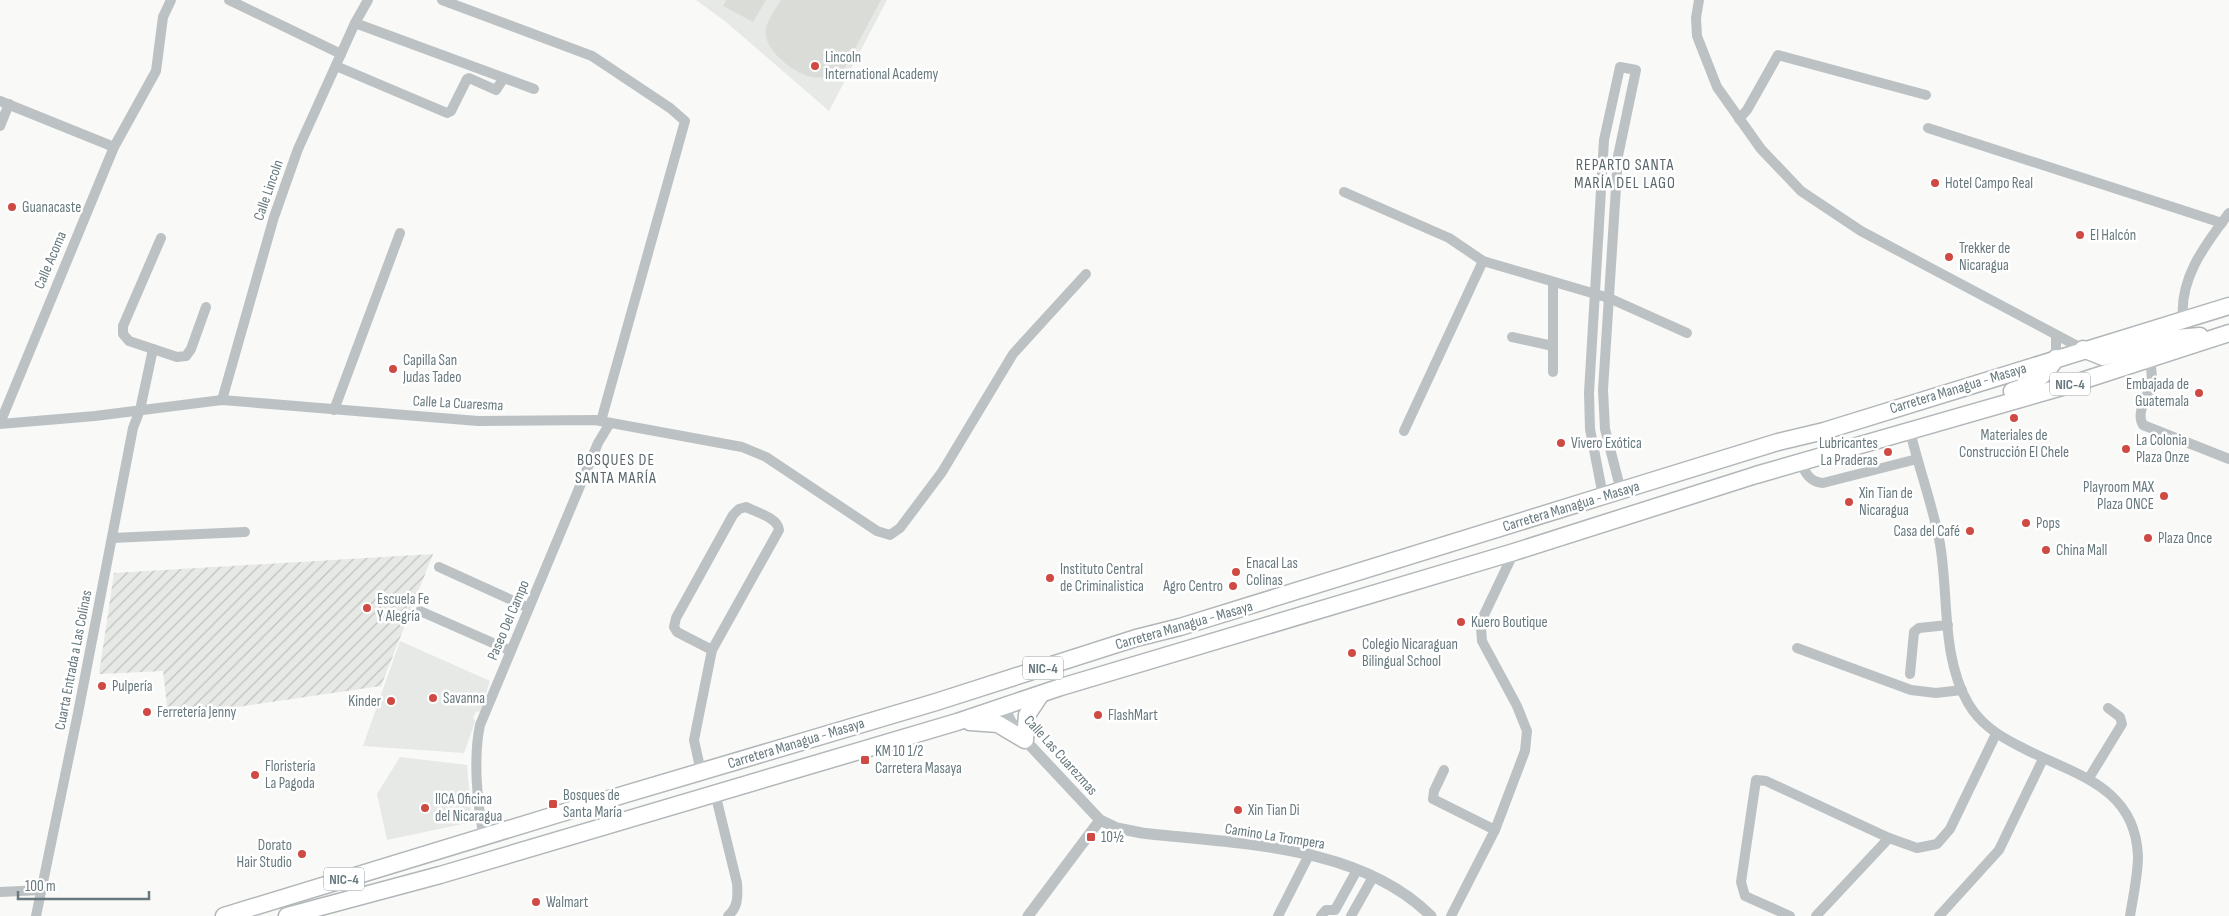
<svg xmlns="http://www.w3.org/2000/svg" width="2229" height="916" viewBox="0 0 2229 916" font-family="'Sofia Sans Condensed',sans-serif">
<style>
.built{fill:#e7e9e7}
.industrial{fill:url(#industrial-furrows)}
.pitch{fill:#daddd7}
.lines{fill:none;stroke-linecap:round;stroke-linejoin:round}
.trunk-casing{stroke:#b1b6b8;stroke-width:19}
.minor{stroke:#bcc2c4;stroke-width:10}
.tertiary{stroke:#bcc2c4;stroke-width:11}
.trunk{stroke:#fff;stroke-width:16}
.poi-dot{fill:#ce4a43;stroke:#fff;stroke-width:2}
.labels{text-anchor:middle;stroke-width:5;stroke-linejoin:round;paint-order:stroke}
.shield{fill:#fff;stroke:#95a1a5;stroke-width:1}
.shield-label{font-size:14px;font-weight:bold;fill:#67797e}
.poi-label{font-size:15px;fill:#67797e;stroke:#fff;text-anchor:start}
.street-label{font-size:15px;fill:#67797e;stroke:#fff}
.neighbourhood-label{font-size:16px;letter-spacing:1px;fill:#59666a;stroke:#fff}
</style>
<defs>
<pattern id="industrial-furrows" width="10" height="10" patternUnits="userSpaceOnUse" patternTransform="scale(1.25)"><rect width="10" height="10" fill="#e7e9e7"/><path d="M-1 1l2-2M0 10L10 0M9 11l2-2" fill="none" stroke="#bfc2c0"/></pattern>
</defs>
<rect width="100%" height="100%" fill="#f9f9f7"/>
<g class="built">
<path d="M696,0H887L829,111L726,22Z"/>
<path d="M400,641L490,681L485,696L487,699L482,711L476,712L473,717L475,722L464,753L363,746Z"/>
<path d="M400,757L467,765L472,822L387,840L377,794Z"/>
</g>
<path class="industrial" d="M433,554L381,686L175,716L167,706L163,671L99,674L114,573Z"/>
<g class="pitch">
<path d="M726,0H766L753,22L723,6Z"/>
<path d="M781,0H881L842,73C833,76 820,79 811,77C793,73 761,48 766,28C768,19 776,8 781,0Z"/>
</g>
<g class="lines">
<defs>
<g id="trunk">
<path d="M2083,349L2103,357L2176,338L2200,336"/>
<path d="M2012,391C2033,384 2045,377 2056,358"/>
<path d="M970,722L998,724L1025,740L1027,715L1041,694"/>
<path d="M224,916L555,815L936,702L1136,638L1180,627L1603,496L1778,442L1824,431L2229,306"/>
<path d="M287,916L440,875L957,722L1061,687L1514,552L1756,475L2069,385L2229,333"/>
</g>
</defs>
<use href="#trunk" class="trunk-casing"/>
<g class="minor">
<path d="M229,0L341,54"/>
<path d="M442,0L592,56L670,108L685,121L601,421"/>
<path d="M1699,0L1696,18L1697,36L1717,87L1761,149L1801,191L1861,231L2083,349"/>
<path d="M355,23L534,89"/>
<path d="M336,66L447,113L451,111L467,79L469,78L496,90L503,79"/>
<path d="M0,101L114,147"/>
<path d="M1739,119L1747,110L1778,55L1926,95"/>
<path d="M0,126L9,104"/>
<path d="M1928,128L2222,223"/>
<path d="M1344,192L1449,238L1483,261L1609,298L1687,333"/>
<path d="M161,238L123,326V334L129,341L177,357L186,356L191,349L206,307"/>
<path d="M1553,282V372"/>
<path d="M2183,320C2179,278 2205,245 2229,213"/>
<path d="M2056,335V358"/>
<path d="M1512,337L1553,346"/>
<path d="M2149,359C2151,367 2153,375 2151,383C2149,396 2135,412 2143,425L2229,459"/>
<path d="M222,400L274,217L298,149L355,23L368,0"/>
<path d="M334,410L400,233"/>
<path d="M0,423L114,147L156,71L163,17L171,0"/>
<path d="M0,424L95,416L222,400L478,421L595,420L742,447L766,457L877,531L890,535L900,528L942,472L1013,354L1086,274"/>
<path d="M1404,431L1483,261"/>
<path d="M1910,431C1919,469 1933,506 1940,544C1949,596 1941,656 1968,703C1980,724 1999,736 2019,746C2071,774 2135,784 2138,856C2138,875 2133,897 2130,916"/>
<path d="M1800,462C1806,474 1810,482 1823,483L1917,459"/>
<path d="M1603,496L1590,429L1589,393L1604,140L1620,67L1636,70L1618,156L1603,390L1605,429L1621,491"/>
<path d="M112,538L245,532"/>
<path d="M439,567L529,608"/>
<path d="M420,611L511,651"/>
<path d="M1797,648L1911,690L1936,693L1962,690"/>
<path d="M1910,674L1914,632L1919,628L1948,625"/>
<path d="M1444,770L1434,791L1433,799L1495,830"/>
<path d="M701,772L694,740L712,650L779,530C778,518 756,512 746,507L739,509L733,515L676,618L674,627L677,632L712,650"/>
<path d="M2089,778L2122,724L2120,717L2108,708"/>
<path d="M715,793L737,883C738,897 738,907 728,916"/>
<path d="M484,837C477,804 473,758 480,725L598,443L610,423"/>
<path d="M0,892L41,890"/>
<path d="M36,916L78,713L133,428L140,410L153,349"/>
<path d="M1278,916L1310,853"/>
<path d="M1321,916L1326,910H1335L1357,870"/>
<path d="M1351,916L1373,877"/>
<path d="M1451,916L1495,830L1525,751L1527,731L1517,706L1482,641L1481,627L1484,615L1514,552"/>
<path d="M1790,916L1745,896L1741,882L1756,780L1766,781L1889,838L1917,848L1937,844L1950,829L1996,734"/>
<path d="M1816,916L1889,838"/>
<path d="M1939,916L1999,850L2043,759"/>
</g>
<g class="tertiary">
<path d="M1004,707L1011,722L1025,740L1100,820L1117,828L1142,833C1237,844 1359,844 1431,916"/>
<path d="M1028,916L1100,820"/>
</g>
<use href="#trunk" class="trunk"/>
</g>
<g class="poi-dot">
<circle cx="815" cy="66" r="5"/>
<circle cx="1935" cy="183" r="5"/>
<circle cx="12" cy="207" r="5"/>
<circle cx="2080" cy="235" r="5"/>
<circle cx="1949" cy="257" r="5"/>
<circle cx="393" cy="369" r="5"/>
<circle cx="2199" cy="393" r="5"/>
<circle cx="2014" cy="418" r="5"/>
<circle cx="1561" cy="443" r="5"/>
<circle cx="2126" cy="449" r="5"/>
<circle cx="1888" cy="452" r="5"/>
<circle cx="2164" cy="496" r="5"/>
<circle cx="1849" cy="502" r="5"/>
<circle cx="2026" cy="523" r="5"/>
<circle cx="1970" cy="531" r="5"/>
<circle cx="2148" cy="538" r="5"/>
<circle cx="2046" cy="550" r="5"/>
<circle cx="1236" cy="572" r="5"/>
<circle cx="1050" cy="578" r="5"/>
<circle cx="1233" cy="586" r="5"/>
<circle cx="367" cy="608" r="5"/>
<circle cx="1461" cy="622" r="5"/>
<circle cx="1352" cy="653" r="5"/>
<circle cx="102" cy="686" r="5"/>
<circle cx="433" cy="698" r="5"/>
<circle cx="391" cy="701" r="5"/>
<circle cx="147" cy="712" r="5"/>
<circle cx="1098" cy="715" r="5"/>
<rect x="860" y="755" width="10" height="10" rx="2.5"/>
<circle cx="255" cy="775" r="5"/>
<rect x="548" y="799" width="10" height="10" rx="2.5"/>
<circle cx="425" cy="808" r="5"/>
<circle cx="1238" cy="810" r="5"/>
<rect x="1086" y="832" width="10" height="10" rx="2.5"/>
<circle cx="302" cy="854" r="5"/>
<circle cx="536" cy="902" r="5"/>
</g>
<g class="labels">
<g class="shield">
<rect x="2050" y="372.5" width="40" height="23" rx="4"/>
<rect x="1023" y="656.5" width="40" height="23" rx="4"/>
<rect x="324" y="867.5" width="40" height="23" rx="4"/>
</g>
<g class="shield-label">
<text x="2070" y="389">NIC-4</text>
<text x="1043" y="673">NIC-4</text>
<text x="344" y="884">NIC-4</text>
</g>
<g class="poi-label">
<text x="825" y="62">Lincoln<tspan x="825" dy="17">International Academy</tspan></text>
<text x="1945" y="188">Hotel Campo Real</text>
<text x="22" y="212">Guanacaste</text>
<text x="2090" y="240">El Halcón</text>
<text x="1959" y="253">Trekker de<tspan x="1959" dy="17">Nicaragua</tspan></text>
<text x="403" y="365">Capilla San<tspan x="403" dy="17">Judas Tadeo</tspan></text>
<text x="2189" y="389" text-anchor="end">Embajada de<tspan x="2189" dy="17">Guatemala</tspan></text>
<text x="2014" y="440" text-anchor="middle">Materiales de<tspan x="2014" dy="17">Construcción El Chele</tspan></text>
<text x="2136" y="445">La Colonia<tspan x="2136" dy="17">Plaza Onze</tspan></text>
<text x="1571" y="448">Vivero Exótica</text>
<text x="1878" y="448" text-anchor="end">Lubricantes<tspan x="1878" dy="17">La Praderas</tspan></text>
<text x="2154" y="492" text-anchor="end">Playroom MAX<tspan x="2154" dy="17">Plaza ONCE</tspan></text>
<text x="1859" y="498">Xin Tian de<tspan x="1859" dy="17">Nicaragua</tspan></text>
<text x="2036" y="528">Pops</text>
<text x="1960" y="536" text-anchor="end">Casa del Café</text>
<text x="2158" y="543">Plaza Once</text>
<text x="2056" y="555">China Mall</text>
<text x="1246" y="568">Enacal Las<tspan x="1246" dy="17">Colinas</tspan></text>
<text x="1060" y="574">Instituto Central<tspan x="1060" dy="17">de Criminalistica</tspan></text>
<text x="1223" y="591" text-anchor="end">Agro Centro</text>
<text x="377" y="604">Escuela Fe<tspan x="377" dy="17">Y Alegría</tspan></text>
<text x="1471" y="627">Kuero Boutique</text>
<text x="1362" y="649">Colegio Nicaraguan<tspan x="1362" dy="17">Bilingual School</tspan></text>
<text x="112" y="691">Pulpería</text>
<text x="443" y="703">Savanna</text>
<text x="381" y="706" text-anchor="end">Kinder</text>
<text x="157" y="717">Ferretería Jenny</text>
<text x="1108" y="720">FlashMart</text>
<text x="875" y="756">KM 10 1/2<tspan x="875" dy="17">Carretera Masaya</tspan></text>
<text x="265" y="771">Floristería<tspan x="265" dy="17">La Pagoda</tspan></text>
<text x="563" y="800">Bosques de<tspan x="563" dy="17">Santa María</tspan></text>
<text x="435" y="804">IICA Oficina<tspan x="435" dy="17">del Nicaragua</tspan></text>
<text x="1248" y="815">Xin Tian Di</text>
<text x="1101" y="842">10½</text>
<text x="292" y="850" text-anchor="end">Dorato<tspan x="292" dy="17">Hair Studio</tspan></text>
<text x="546" y="907">Walmart</text>
</g>
<g class="street-label">
<text transform="translate(268 190) rotate(-71)" y="5">Calle Lincoln</text>
<text transform="translate(50 260) rotate(-67)" y="5">Calle Acoma</text>
<text transform="translate(1958 388) rotate(-17)" y="5">Carretera Managua - Masaya</text>
<text transform="translate(458 403) rotate(3)" y="5">Calle La Cuaresma</text>
<text transform="translate(1571 506) rotate(-17)" y="5">Carretera Managua - Masaya</text>
<text transform="translate(508 620) rotate(-67)" y="5">Paseo Del Campo</text>
<text transform="translate(1184 625) rotate(-16)" y="5">Carretera Managua - Masaya</text>
<text transform="translate(73 660) rotate(-79)" y="5">Cuarta Entrada a Las Colinas</text>
<text transform="translate(796 743) rotate(-17)" y="5">Carretera Managua - Masaya</text>
<text transform="translate(1061 755) rotate(48)" y="5">Calle Las Cuarezmas</text>
<text transform="translate(1275 836) rotate(9)" y="5">Camino La Trompera</text>
</g>
<g class="neighbourhood-label">
<text x="1625" y="170">REPARTO SANTA<tspan x="1625" dy="18">MARÍA DEL LAGO</tspan></text>
<text x="616" y="465">BOSQUES DE<tspan x="616" dy="18">SANTA MARÍA</tspan></text>
</g>
</g>
<path d="M18 891v8h131v-8" fill="none" stroke="#67797e" stroke-width="2.5"/>
<text x="25" y="891" font-size="15" fill="#67797e" stroke="#ffffff" stroke-width="4" paint-order="stroke">100 m</text>
</svg>
